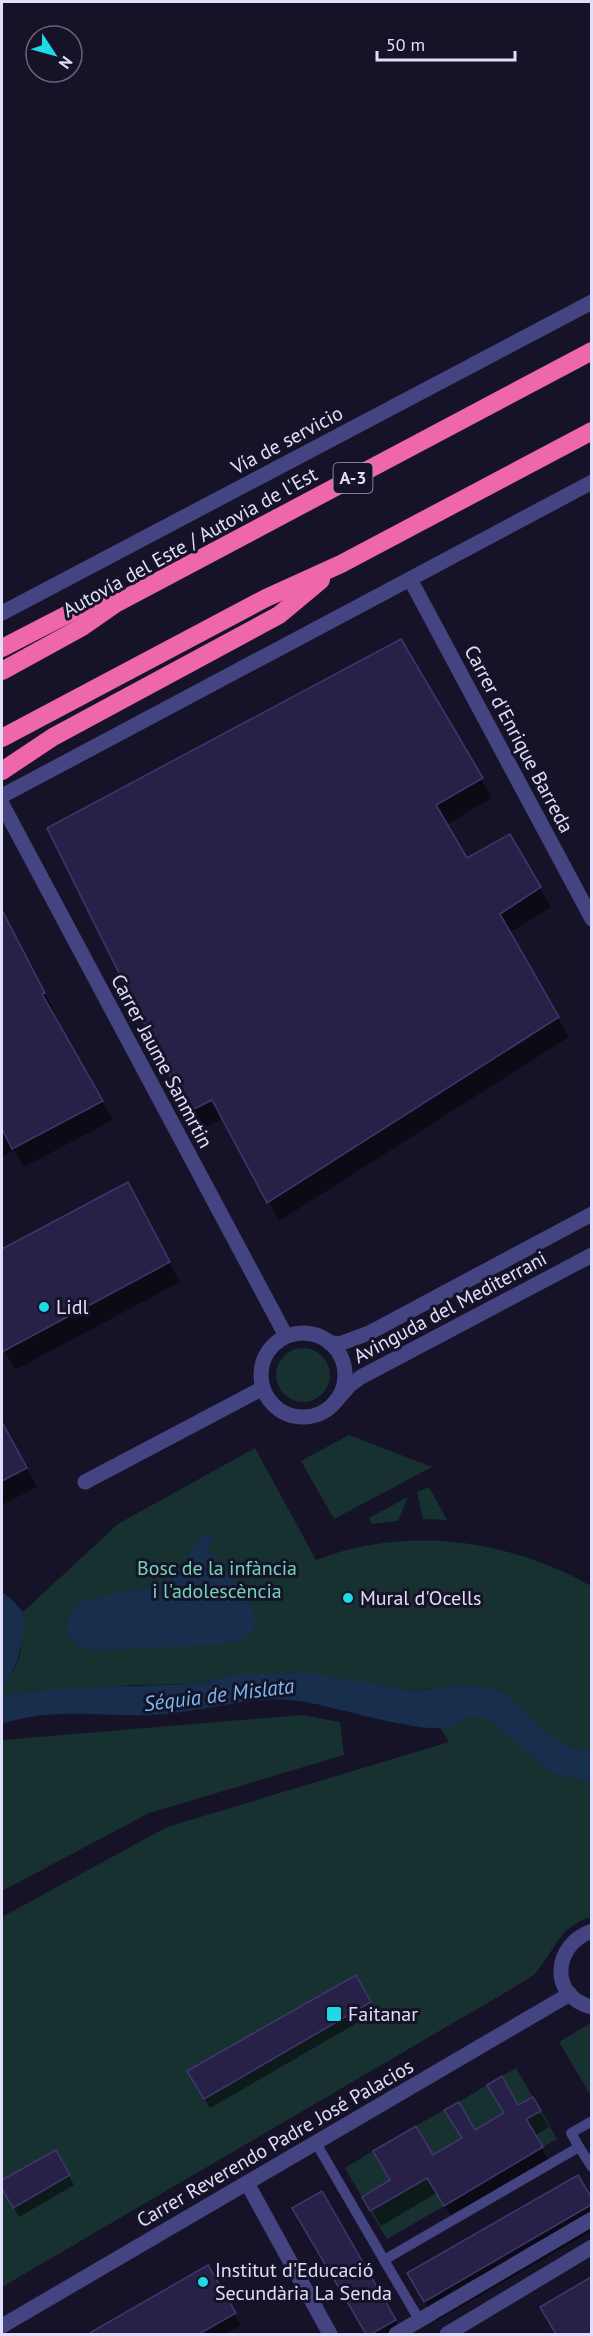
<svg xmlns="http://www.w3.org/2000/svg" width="593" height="2336" viewBox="0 0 593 2336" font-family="'PT Sans',sans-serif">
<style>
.green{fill:#173130}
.water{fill:#172e4d}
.shadow{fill:#0007}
.building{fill:#282147;stroke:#403670;stroke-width:1.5}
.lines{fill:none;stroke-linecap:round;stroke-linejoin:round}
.pedestrian{stroke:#444482;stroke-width:10}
.minor{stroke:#444482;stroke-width:15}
.tertiary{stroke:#444482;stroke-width:15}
.motorway{stroke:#ee66ac;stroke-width:18}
.poi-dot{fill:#1fd9e7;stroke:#161328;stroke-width:2}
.labels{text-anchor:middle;stroke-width:6;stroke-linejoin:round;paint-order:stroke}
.shield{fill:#161328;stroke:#a3a1bc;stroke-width:1.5}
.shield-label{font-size:18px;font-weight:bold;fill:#e0defb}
.street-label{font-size:20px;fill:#e0defb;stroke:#161328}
.poi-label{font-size:20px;fill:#e0defb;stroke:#161328;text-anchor:start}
.park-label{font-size:20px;fill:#71d5b8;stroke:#161328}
.water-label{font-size:21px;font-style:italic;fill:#77bcf0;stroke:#161328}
</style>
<rect width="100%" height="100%" fill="#161328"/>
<g class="green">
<circle cx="303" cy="1375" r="27"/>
<path d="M349,1435L432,1467L334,1519L301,1461Z"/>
<path d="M255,1448L316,1560C406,1525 508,1539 591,1586V1917L582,1920L565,1931L535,1974L518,1985L2,2287V1917L167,1827L449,1742L441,1729L434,1688L415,1691L380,1685L237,1674L197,1684L135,1685L6,1695L2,1691C5,1679 14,1672 18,1661C23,1645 23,1628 23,1612L118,1524Z"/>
<path d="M429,1487L447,1520L423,1519L417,1492Z"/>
<path d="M408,1497L398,1521L372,1524L369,1518Z"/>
<path d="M302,1715L340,1722L344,1755L149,1813L2,1891V1740Z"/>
<path d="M591,2023V2096L559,2042Z"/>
<path d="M516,2068L533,2097L518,2105L502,2076Z"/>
<path d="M487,2085L504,2113L475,2130L459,2102Z"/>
<path d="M444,2110L462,2138L433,2155L416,2126Z"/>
<path d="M541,2111L557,2139L543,2147L526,2119Z"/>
<path d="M373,2151L390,2180L362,2197L345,2168Z"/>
<path d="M427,2178L444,2206L387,2239L370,2211Z"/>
</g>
<g class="water">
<path d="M204,1533L214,1540L207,1550C228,1573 292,1632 225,1644L93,1651L78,1645L69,1637C62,1620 72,1608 87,1600L148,1587L174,1577Z"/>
<path d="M2,1592L9,1597L23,1612V1637L17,1662L2,1690Z"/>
<path d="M311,1673L415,1691L457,1685L487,1687L503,1693L554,1738L569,1747L591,1752V1780L575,1779L549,1771L494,1723L484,1718L465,1717C462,1720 458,1724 454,1726C432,1737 335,1707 306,1702C260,1693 211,1710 165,1714C111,1719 55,1705 2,1724V1691L7,1695L69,1688L197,1684L237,1674Z"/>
</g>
<g class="shadow">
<path d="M401,641L492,798L446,825L467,861L509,836L551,907L509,933L569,1037L279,1221L224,1118L200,1130L189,1111Z"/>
<path d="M2,913L55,1012L52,1014L113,1120L24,1167L14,1150L2,1157Z"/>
<path d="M127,1184L180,1282L15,1370L2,1346V1251Z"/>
<path d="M2,1424L37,1487L2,1505Z"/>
<path d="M355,1977L376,2012L210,2108L189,2072Z"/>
<path d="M532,2099L549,2127L534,2136L551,2164L454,2221L437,2193L381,2226L364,2197Z"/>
<path d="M55,2152L74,2185L19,2217L2,2186V2182Z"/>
<path d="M577,2177L592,2200V2231L436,2321L409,2274Z"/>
<path d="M322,2193L403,2334H368L294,2209Z"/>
<path d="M207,2267L241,2325L225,2334H91Z"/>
<path d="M592,2279V2334H558L542,2307Z"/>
</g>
<g class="building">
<path d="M401,639L483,778L436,805L467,858L510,834L541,887L500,914L559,1017L267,1203L212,1100L188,1112L47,828Z"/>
<path d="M2,910L45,993L42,994L103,1101L12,1149L2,1129Z"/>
<path d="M128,1182L170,1262L2,1352V1249Z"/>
<path d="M2,1422L27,1468L2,1481Z"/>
<path d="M356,1975L371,2002L204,2099L187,2071Z"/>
<path d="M502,2076L518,2105L533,2097L541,2111L526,2119L543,2147L444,2206L427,2178L370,2211L362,2197L390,2180L373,2151L416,2126L433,2155L462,2138L444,2110L459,2102L475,2130L504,2113L487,2085Z"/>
<path d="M56,2150L70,2175L13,2208L2,2189V2180Z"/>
<path d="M578,2175L591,2197V2205L424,2302L407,2273Z"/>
<path d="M322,2191L396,2320L371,2334H366L292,2208Z"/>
<path d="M208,2265L236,2313L199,2334H88Z"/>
<path d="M591,2277V2334H556L540,2307Z"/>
</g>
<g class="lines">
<g class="pedestrian">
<path d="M316,2143L384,2260L579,2147L571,2133L592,2121"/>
<path d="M579,2147L592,2167"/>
<path d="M384,2260L420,2321"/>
</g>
<g class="minor">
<path d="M410,579L592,919"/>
<path d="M2,613L592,302"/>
<path d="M2,804L286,1336"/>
<circle cx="303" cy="1375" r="42"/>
<path d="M329,1342L339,1344L369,1333L592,1214"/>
<path d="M334,1403L350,1385L361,1377L592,1255"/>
<path d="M85,1482L263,1388"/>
<path d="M592,1931C552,1945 549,1997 592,2007"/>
<path d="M247,2183L330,2334"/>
<path d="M2,2326L570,1994"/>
<path d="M396,2334L592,2219"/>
<path d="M447,2334L592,2247"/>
</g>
<path class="tertiary" d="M2,796L592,482"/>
<g class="motorway">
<path d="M2,648L74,611L110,605"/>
<path d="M2,671L82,627L115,604L592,351"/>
<path d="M2,738L266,598L341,564L592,431"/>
<path d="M2,771L53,737L279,615L321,580"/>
</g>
</g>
<g class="poi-dot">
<circle cx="44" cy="1307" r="6"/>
<circle cx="348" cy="1598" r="6"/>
<rect x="326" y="2006" width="16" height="16" rx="3"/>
<circle cx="203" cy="2282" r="6"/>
</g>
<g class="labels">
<rect class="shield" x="333.5" y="463" width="39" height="30" rx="4.5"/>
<g class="shield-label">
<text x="353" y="484">A-3</text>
</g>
<g class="street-label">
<text transform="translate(287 440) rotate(-28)" y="7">Vía de servicio</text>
<text transform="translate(190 542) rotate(-29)" y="7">Autovía del Este / Autovia de l'Est</text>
<text transform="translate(519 739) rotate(62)" y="7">Carrer d'Enrique Barreda</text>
<text transform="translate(162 1061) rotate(62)" y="7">Carrer Jaume Sanmrtin</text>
<text transform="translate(450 1307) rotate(-28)" y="7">Avinguda del Mediterrani</text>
<text transform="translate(275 2143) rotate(-30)" y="7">Carrer Reverendo Padre José Palacios</text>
</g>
<g class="poi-label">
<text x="56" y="1314">Lidl</text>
<text x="360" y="1605">Mural d'Ocells</text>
<text x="348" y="2021">Faitanar</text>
<text x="215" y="2277">Institut d'Educació<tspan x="215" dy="23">Secundària La Senda</tspan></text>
</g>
<g class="park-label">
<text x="217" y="1575">Bosc de la infància<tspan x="217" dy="23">i l'adolescència</tspan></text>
</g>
<g class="water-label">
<text transform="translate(219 1695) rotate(-7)" y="7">Séquia de Mislata</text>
</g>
</g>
<rect width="593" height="2336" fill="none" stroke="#e0defb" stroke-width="6"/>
<g transform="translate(54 54) rotate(126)"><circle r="28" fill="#161328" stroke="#67647c" stroke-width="1.5"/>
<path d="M0-4.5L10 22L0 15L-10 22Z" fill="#1fd9e7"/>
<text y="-9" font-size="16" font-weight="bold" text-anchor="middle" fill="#e0defb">N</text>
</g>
<path d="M377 51v9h138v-9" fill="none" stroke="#e0defb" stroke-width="3"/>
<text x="386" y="51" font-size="18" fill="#e0defb" stroke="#161328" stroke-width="4.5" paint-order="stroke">50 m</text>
</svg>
